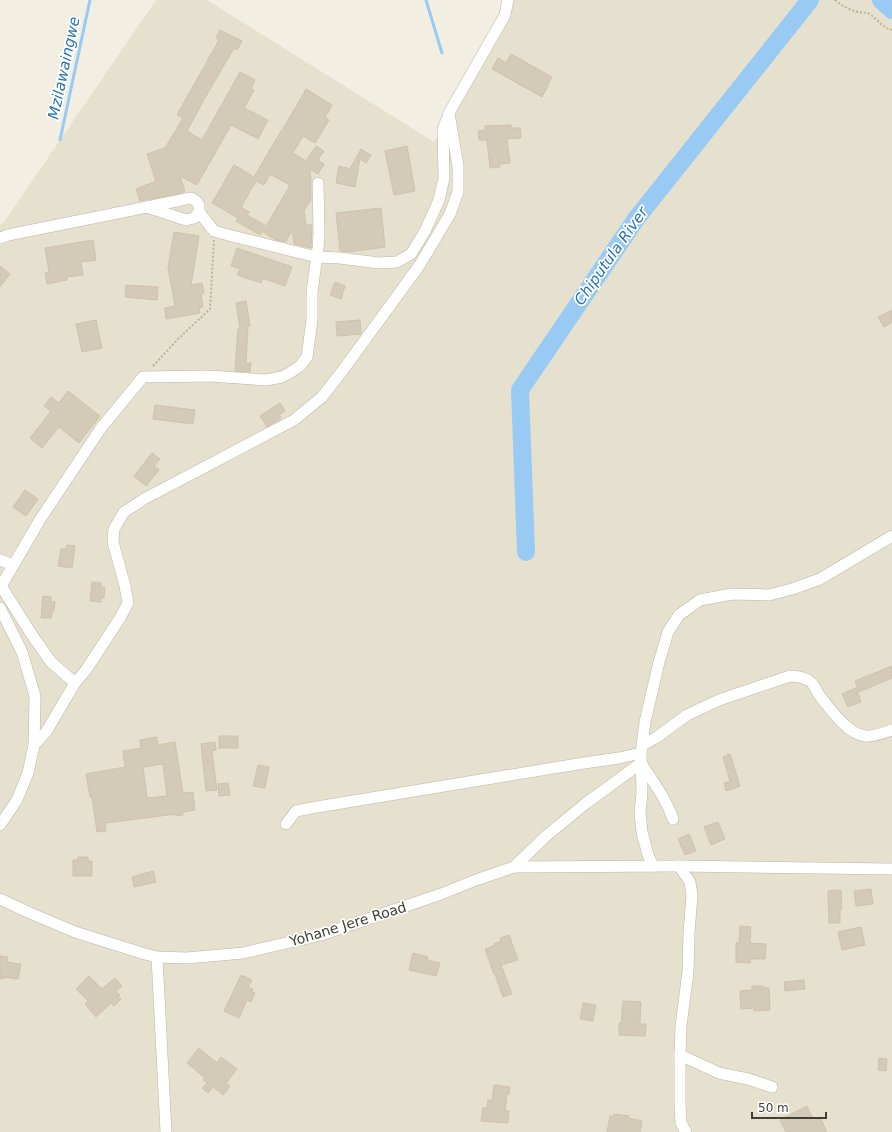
<svg xmlns="http://www.w3.org/2000/svg" width="892" height="1132" viewBox="0 0 892 1132" font-family="'DejaVu Sans',sans-serif">
<style>
.residential{fill:#e6e0cf}
.lines{fill:none;stroke-linecap:round;stroke-linejoin:round}
.stream{stroke:#99caf3;stroke-width:3}
.river{stroke:#99caf3;stroke-width:18}
.building{fill:#d3cab7;stroke:#cfc2aa;fill-rule:evenodd}
.minor-casing{stroke:#bdb6a4;stroke-width:12}
.path{stroke:#c0b395;stroke-width:2;stroke-dasharray:2 2;stroke-linecap:butt}
.minor{stroke:#fff;stroke-width:11}
.labels{text-anchor:middle;stroke-width:3.5;stroke-linejoin:round;paint-order:stroke}
.street-label{font-size:14px;fill:#433e32;stroke:#fff}
.water-label{font-size:15px;font-style:italic;fill:#2772b4;stroke:#fff}
</style>
<rect width="100%" height="100%" fill="#f2eee2"/>
<path class="residential" d="M156,0H207L434,142L512,4V0H892V1132H0V225L4,222Z"/>
<g class="lines">
<g class="stream">
<path d="M426,0L442,53"/>
<path d="M60,140L90,0"/>
</g>
<g class="river">
<path d="M881,0L892,10"/>
<path d="M526,552L520,390L636,219L810,0"/>
</g>
</g>
<g class="building">
<path d="M220,30L242,41L237,50L234,48L206,96L187,131L202,140L240,72L255,80L251,89L254,90L244,108L268,120L258,139L231,125L197,185L180,176L185,191L177,194L140,201L136,189L156,181L147,154L165,148L183,118L177,115L219,40L216,38Z"/>
<path d="M511,54L552,77L547,86H548L542,97L492,69L498,58L506,63Z"/>
<path d="M306,89L332,105L325,117L329,120L315,143L303,136L293,153L306,161L316,146L324,151L319,158L320,159L319,161L324,164L318,174L310,169L311,182V201L309,202L304,211L306,225H312L311,248L294,244L292,230L286,242L276,240L263,232L290,185L270,174L264,185L256,181L241,207L249,212L247,215L265,225L260,235L236,221L238,218L212,203L234,165L254,177L281,131H282Z"/>
<path d="M511,125V128H520L521,138L507,139L510,163L500,164V167L490,168L487,140H479L478,131L485,130V126Z"/>
<path d="M407,146L415,191L394,195L385,151Z"/>
<path d="M361,149L371,155L366,163L360,159L355,187L336,183L339,166L350,169Z"/>
<path d="M381,208L385,247L348,252L340,251L336,213Z"/>
<path d="M174,232L199,236L191,285L202,283L204,293L201,294L203,307L199,308L200,313L166,319L165,308L175,306L168,268Z"/>
<path d="M93,240L96,260L81,262L83,275L67,277V280L47,284L45,273L49,272L45,248Z"/>
<path d="M237,248L292,267L285,286L262,278L261,283L237,275L240,269L231,266Z"/>
<path d="M0,266L10,274L0,287Z"/>
<path d="M335,282L345,286L341,299L330,295Z"/>
<path d="M126,285L158,287L157,300L125,297Z"/>
<path d="M246,301L250,326H248L246,363H251L250,372L235,371L238,329H240L236,303Z"/>
<path d="M892,310V322L884,327L878,317Z"/>
<path d="M96,320L102,348L82,352L76,324Z"/>
<path d="M360,320L361,334L337,336L336,322Z"/>
<path d="M68,391L100,416L79,443L59,427L42,448L30,438L51,411L44,406L51,397L59,403Z"/>
<path d="M280,403L285,411L279,415L281,418L267,427L260,416Z"/>
<path d="M155,405L195,410L193,424L153,419Z"/>
<path d="M152,453L160,459L154,466L159,470L146,486L134,476Z"/>
<path d="M25,490L38,499L26,516L13,507Z"/>
<path d="M67,545L75,546L72,568L58,566L61,549H66Z"/>
<path d="M92,582L101,583V587L105,588L104,598L101,597V602L90,601Z"/>
<path d="M43,596L51,597V602H55L54,611H52L51,618H41Z"/>
<path d="M892,666V678L859,692L855,681Z"/>
<path d="M856,688L861,702L848,707L842,694Z"/>
<rect x="219" y="736" width="19" height="12"/>
<path d="M157,737L158,745L175,742L183,793L193,792L195,810L183,812V815L176,816V814L105,823L106,831L97,832L92,797H90L86,774L125,767L123,751L141,748L140,740ZM163,764L167,796L147,798L143,767Z"/>
<path d="M215,742L216,750L212,751L217,790L206,791L201,744Z"/>
<path d="M730,754L740,786L726,791L724,783L730,781L723,757Z"/>
<path d="M258,765L269,767L265,788L253,786Z"/>
<path d="M228,783L230,795L219,796L218,784Z"/>
<path d="M718,822L725,839L711,845L704,827Z"/>
<path d="M689,834L696,851L685,855L678,839Z"/>
<path d="M78,857H88V861H92V876H73V860H78Z"/>
<path d="M153,871L156,882L134,887L132,877Z"/>
<path d="M871,889L873,904L856,906L854,891Z"/>
<path d="M841,890L842,909H840V923H829L828,891Z"/>
<path d="M740,926L751,927L750,943L766,944L765,959H751L750,963L736,962V943H739Z"/>
<path d="M861,927L865,945L842,950L838,932Z"/>
<path d="M509,935L518,960L501,965L512,994L503,997L495,974H494L485,949L494,946V944L501,941L500,938Z"/>
<path d="M413,953L428,957L427,960L440,963L436,976L409,970Z"/>
<path d="M0,956L8,957L7,962L21,964L18,979L4,977V979L0,978Z"/>
<path d="M241,975L252,980L248,987L253,989L252,992L255,993L251,1002L247,1000L239,1018L224,1011Z"/>
<path d="M89,976L102,989L115,978L122,986L116,991L120,995L118,997L121,999L114,1006L111,1003L96,1017L85,1004L88,1001L76,989Z"/>
<path d="M804,980L805,989L785,991L784,982Z"/>
<path d="M752,986H763V988H769L770,1010L754,1011V1008L741,1009L740,991L752,990Z"/>
<path d="M623,1001L641,1002L640,1024H646L645,1036L619,1035V1023H621Z"/>
<path d="M583,1003L596,1005L593,1021L580,1019Z"/>
<path d="M199,1048L217,1063L221,1057L237,1069L226,1083L230,1086L223,1095L213,1087L208,1093L202,1088L207,1083L203,1080L205,1078L187,1063Z"/>
<path d="M879,1058L887,1059L886,1071L878,1070Z"/>
<path d="M494,1085L510,1087L509,1094H507L505,1111H509L508,1123L481,1121L483,1108H487L488,1100L492,1101Z"/>
<path d="M807,1106L814,1121L820,1117L827,1132H786L780,1120Z"/>
<path d="M614,1114L629,1116L628,1118L642,1121L640,1132H607L610,1116H614Z"/>
</g>
<g class="lines">
<defs>
<g id="minor">
<path d="M199,212L214,231L232,236L317,257L340,258L379,263L397,262L411,254L425,231L439,200L444,178L443,129L449,114"/>
<path d="M0,238L8,235L147,207L186,220L194,218L199,212V205L196,201L191,198L147,207"/>
<path d="M0,560L13,565"/>
<path d="M1,586L32,635L51,662L75,683"/>
<path d="M0,588L41,518L101,428L143,377L210,376L266,380L282,377L291,372L300,366L307,357L312,320V292L318,248L319,234L318,183"/>
<path d="M0,608L22,652L35,696L34,745L28,773L17,800L0,825"/>
<path d="M34,745L46,732L75,683L86,670L120,618L128,603L125,586L113,542L114,529L124,512L144,499L294,420L322,397L343,370L419,266L450,214L458,192V166L449,113L505,15L508,0"/>
<path d="M643,745L657,737L687,715L719,700L790,676C796,676 802,677 808,680C813,682 816,690 819,695C829,707 847,734 865,736C873,737 884,733 892,730"/>
<path d="M286,824L296,811L311,808L584,763L619,758L641,753"/>
<path d="M653,866L648,855L642,832L640,813L642,793L641,753L645,722L659,662L668,632L679,615L700,600L732,594L769,595L792,589L820,579L892,536"/>
<path d="M679,866L690,882L692,895L689,933L688,972L681,1026L680,1055V1104L681,1123L686,1132"/>
<path d="M514,867L679,866L892,869"/>
<path d="M0,899L30,913L75,932L145,954L157,957L187,958L243,953L321,935L441,894L476,880L514,867L546,836L585,804L641,763C653,782 666,798 673,819"/>
<path d="M157,957L166,1132"/>
<path d="M680,1055L719,1073L748,1079L772,1087"/>
</g>
</defs>
<use href="#minor" class="minor-casing"/>
<g class="path">
<path d="M835,0C842,6 850,10 858,12C863,13 867,12 871,15C878,20 883,28 892,30"/>
<path d="M153,366L179,338L210,309L214,240"/>
</g>
<use href="#minor" class="minor"/>
</g>
<g class="labels">
<g class="street-label">
<text transform="translate(348 924) rotate(-17)" y="5">Yohane Jere Road</text>
</g>
<g class="water-label">
<text transform="translate(64 68) rotate(-78)" y="5">Mzilawaingwe</text>
<text transform="translate(611 256) rotate(-55)" y="5">Chiputula River</text>
</g>
</g>
<path d="M752 1112v6h74v-6" fill="none" stroke="#433e32" stroke-width="2"/>
<text x="758" y="1112" font-size="12" fill="#433e32" stroke="#ffffff" stroke-width="3" paint-order="stroke">50 m</text>
</svg>
